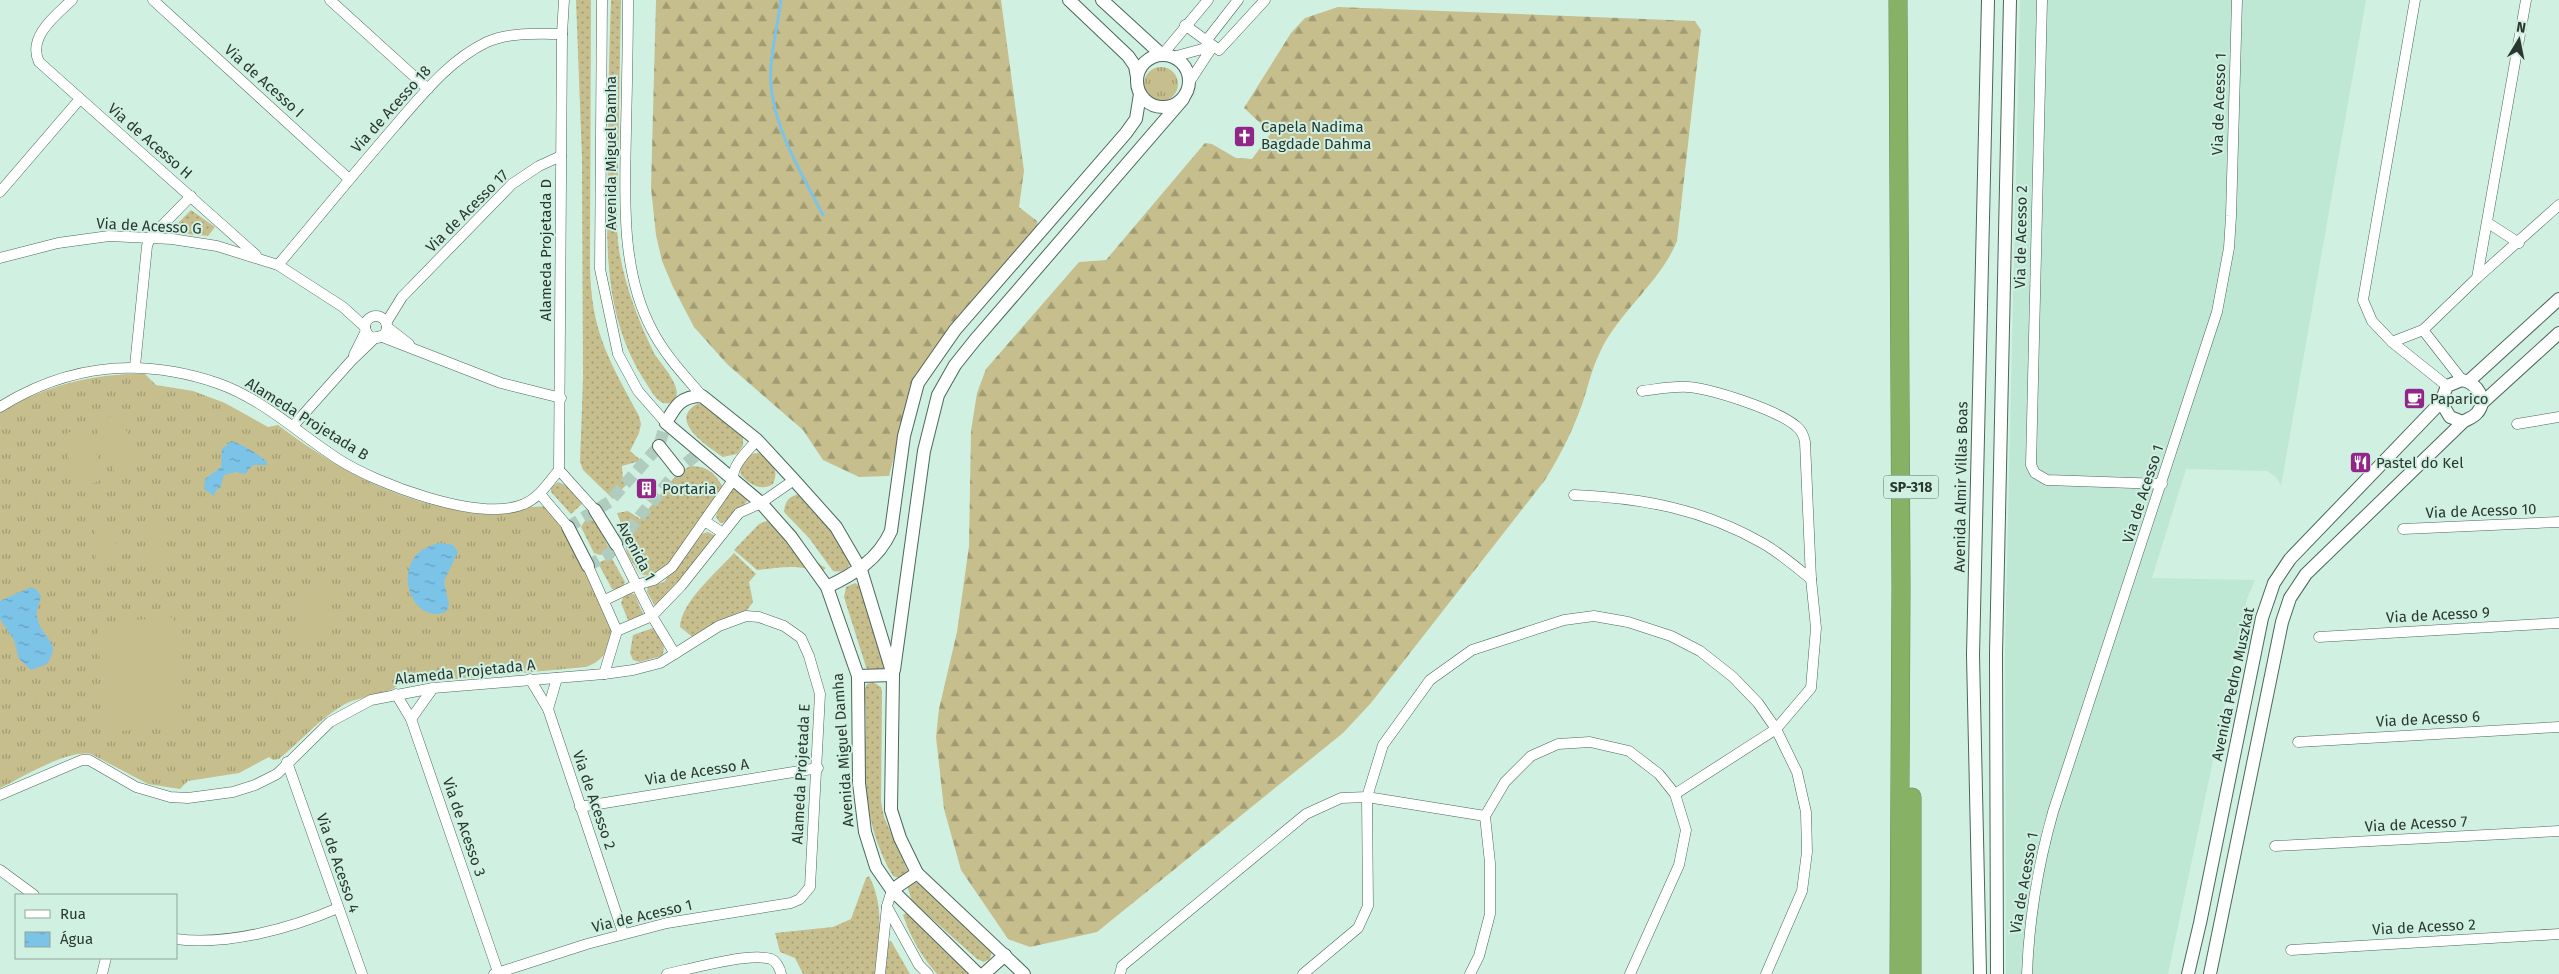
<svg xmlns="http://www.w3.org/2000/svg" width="2559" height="974" viewBox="0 0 2559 974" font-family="'Fira Sans',sans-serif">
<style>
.built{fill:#bee7d4}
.grass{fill:url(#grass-tufts)}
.forest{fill:url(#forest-firs)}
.garden{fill:url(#garden-dots)}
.pitch{fill:#c6be8d}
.water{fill:url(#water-ripples)}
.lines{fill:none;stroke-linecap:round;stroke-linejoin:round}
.stream{stroke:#7cc3e8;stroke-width:3}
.tertiary-tunnel{stroke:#afccbf;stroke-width:12;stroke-dasharray:12 6;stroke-linecap:butt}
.minor-casing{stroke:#4a675a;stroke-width:11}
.tertiary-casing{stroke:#4a675a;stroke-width:14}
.motorway-casing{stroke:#668753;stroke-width:19}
.minor{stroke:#fff;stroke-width:10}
.tertiary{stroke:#fff;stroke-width:12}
.motorway{stroke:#87b266;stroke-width:18}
.labels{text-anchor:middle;stroke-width:4;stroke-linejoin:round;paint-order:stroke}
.shield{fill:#d0f1e2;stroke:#5c6f66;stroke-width:1}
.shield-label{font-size:14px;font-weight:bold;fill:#2a3731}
.street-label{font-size:15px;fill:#2a3731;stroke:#d0f1e2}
.poi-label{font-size:15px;fill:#2a3731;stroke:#d0f1e2;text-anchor:start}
</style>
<defs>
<pattern id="grass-tufts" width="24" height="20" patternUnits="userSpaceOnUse" patternTransform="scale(1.25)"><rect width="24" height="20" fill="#c6be8d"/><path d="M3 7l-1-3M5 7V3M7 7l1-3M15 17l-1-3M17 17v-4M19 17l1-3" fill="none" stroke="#a19b74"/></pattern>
<pattern id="forest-firs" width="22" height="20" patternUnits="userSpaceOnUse" patternTransform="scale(1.25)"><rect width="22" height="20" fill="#c6be8d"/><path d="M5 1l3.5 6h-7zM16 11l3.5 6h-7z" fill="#a19b74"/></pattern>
<pattern id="garden-dots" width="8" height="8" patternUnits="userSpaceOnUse" patternTransform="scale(1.25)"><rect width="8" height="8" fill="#c6be8d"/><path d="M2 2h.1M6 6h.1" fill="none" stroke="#a19b74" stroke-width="1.8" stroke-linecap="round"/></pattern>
<pattern id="water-ripples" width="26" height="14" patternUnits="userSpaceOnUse" patternTransform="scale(1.25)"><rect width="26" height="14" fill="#7cc3e8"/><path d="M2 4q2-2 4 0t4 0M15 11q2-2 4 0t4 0" fill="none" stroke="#669fbd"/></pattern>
</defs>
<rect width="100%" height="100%" fill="#d0f1e2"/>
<path class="built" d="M2020,0H2366L2281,486L2276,477L2267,471L2186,469L2152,578L2255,580L2247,599L2168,974H2006L2005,651Z"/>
<g class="grass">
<circle cx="1161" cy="84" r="17"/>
<path d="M127,374H145L156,385L193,391L225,403L268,427L278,425C346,476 407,507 493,515C507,515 536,502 547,508C552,511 557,518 561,522L614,627C609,647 606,660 586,667L400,684C384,697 363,695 345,704C320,718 301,741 279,759L273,760L269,757L239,773L188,781L180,789L148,784L91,754C65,750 24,777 0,788V413C40,388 81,377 127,374Z"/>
</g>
<g class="forest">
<path d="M656,0H1001L1024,171L1019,207L1037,221L1039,230L959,317L915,376L889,476L859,477L823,460L803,430L727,364L694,327L673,287L662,261L656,235L651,188Z"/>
<path d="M1338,7L1695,21L1701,30L1677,241C1661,281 1620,311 1601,350C1590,371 1587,394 1578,415C1569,438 1558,459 1545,480L1371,703L1343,733L1097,932L1030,947L1008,939L961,870L944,809L936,737L939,709L957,632L969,546L971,431L977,393L986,369L1079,262L1106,260L1205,143L1212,144L1236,158L1252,159L1271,133L1244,108L1291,33L1305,18Z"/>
</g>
<g class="garden">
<path d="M576,0H591L590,266C591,332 609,360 639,416L641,424L639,433L630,451L644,463L643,466L636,462L622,466L623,480L627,484L613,499L583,470L580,462L583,379L582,158Z"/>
<path d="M611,0H621C620,55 619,110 618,165C618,193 615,222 619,250C625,286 638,320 654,353C660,364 691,394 669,403C659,406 652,392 648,386C600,315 607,237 608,157C608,104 609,52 611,0Z"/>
<path d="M191,210L215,227L208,236C196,234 181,237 177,224Z"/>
<path d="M697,404H702L743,435V446L737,454L723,457C709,447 667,421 697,404Z"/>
<path d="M759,453C771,462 780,467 773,484C761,492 749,484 741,475L740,467L749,454Z"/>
<path d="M690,466C706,465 717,474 723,488C710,507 675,568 655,575C650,577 645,575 640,574C631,559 619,549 630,532L624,531L617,513L628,511L640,519L677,474Z"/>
<path d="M558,482L570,487L583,503L571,514L551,492V488Z"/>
<path d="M736,488L748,498C747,505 727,523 720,523L716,517C718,506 725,500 729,489Z"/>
<path d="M800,494L811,501L850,557L851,563C847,570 841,573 833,571L809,538L784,512C785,501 789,496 800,494Z"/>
<path d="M586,519L596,521L608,546L605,554L600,555L594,553L581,527Z"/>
<path d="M769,520C806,520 798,553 826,568L819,573C799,563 778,568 757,570L734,550L759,524Z"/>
<path d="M708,532L716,536L658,606H655L647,592L648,587L664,582L701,534Z"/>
<path d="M734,553L756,574L749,582L753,602L745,613L695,639L680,627C681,602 717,572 734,553Z"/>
<path d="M611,557L625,582L621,591L612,589L598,563Z"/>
<path d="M855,583L863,588L884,667L882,671L870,672L866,667L844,597L846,587Z"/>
<path d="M631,593L635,595L643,614L631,622L628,620L621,603L624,595Z"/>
<path d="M653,628H656C661,638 667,645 662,656L639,662L633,660L630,653L633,635Z"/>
<path d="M873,682L881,687L882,691L881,802L884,817L908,872L899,878L893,876C876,848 867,813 865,780C863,750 868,721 864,691L867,684Z"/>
<path d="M869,876C885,906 879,941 876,974H803L795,958L780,952L775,933L833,927L851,919L866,878Z"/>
<path d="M915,882L919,883L992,951L990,959L984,962L977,959L912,901L908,889L909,884Z"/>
<path d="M906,913L910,915L970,974H937C921,956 911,938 903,915Z"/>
<path d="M887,941H891L910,974H884Z"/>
</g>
<g class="pitch">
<path d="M119,413L141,465L116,475L94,424Z"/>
<path d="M85,426L106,478L81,488L60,436Z"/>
<path d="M114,527L116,564L96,565L95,528Z"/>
<path d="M145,528H166L167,565H146Z"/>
<path d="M328,586L331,636L302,637L299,588Z"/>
<path d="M174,617L181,727L105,732L97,623Z"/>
</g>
<g class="water">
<path d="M231,441C239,442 263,457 267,462V465H253L245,474L236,472L224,475L220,488L216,490L214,496L204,489L205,479L221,467L222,449Z"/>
<path d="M441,543L453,545L458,552L444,581L449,605L446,612C408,627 386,551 441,543Z"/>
<path d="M31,587L36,589L41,596C39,605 35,612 38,620C42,639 63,642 47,664L31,670L19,659L14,640L0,619V601Z"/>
</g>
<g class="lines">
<path class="stream" d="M781,0C778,23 772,46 771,68C767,117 801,173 823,215"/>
<g class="tertiary-tunnel">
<path d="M568,527L609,502L659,446L666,423"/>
<path d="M588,566L609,554L678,470L695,456L706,457"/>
</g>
<defs>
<g id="minor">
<path d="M72,0C56,15 27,37 39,62L256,255"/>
<path d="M153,0L349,179"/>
<path d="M330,0L428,89"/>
<path d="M602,0L600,269L618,354L638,391L666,423"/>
<path d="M628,0C628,43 627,86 626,129C625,195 620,270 652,330C665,355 684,375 702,396"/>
<path d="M2042,0L2031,465L2035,473L2047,480L2162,484"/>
<path d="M2415,0L2363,300L2372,321L2392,342L2447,386"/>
<path d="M1185,25L1219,50L1265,0"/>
<path d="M1206,41L1238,0"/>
<path d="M1162,55L1208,0"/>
<path d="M1173,57L1213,46L1190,81"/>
<path d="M0,192L79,100"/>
<path d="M2488,223L2519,243"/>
<path d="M0,258L58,243L109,236L172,239L217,246L278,265L343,307L365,327"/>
<path d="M278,265C317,219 355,172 395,126C422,95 449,60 487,42C509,32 537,34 562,34"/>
<path d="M2477,278L2526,0"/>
<circle cx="376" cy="327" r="11"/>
<path d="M386,323L402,297L512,184L539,166L561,156"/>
<path d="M387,327L409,344"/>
<path d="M2423,330L2462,380"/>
<path d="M380,336L501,383L561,398"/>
<path d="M2392,342L2423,330L2477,278L2559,205"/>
<path d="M354,355L366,331"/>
<path d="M135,366L147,246L150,238L191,196"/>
<path d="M1642,391C1658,389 1673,386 1688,387C1713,389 1777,410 1796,426C1801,430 1804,436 1805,442L1811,579L1816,628L1811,688L1776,729L1675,794"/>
<path d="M0,407C69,364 140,357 217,383C263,399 298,433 338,459C377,484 480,523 524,504C539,498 549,482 559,470L562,34L564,0"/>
<path d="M2517,424L2559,417"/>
<path d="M293,426L351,361L376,337"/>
<path d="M559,470L595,510"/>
<path d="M540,494L568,527"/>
<path d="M1574,495C1643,498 1703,509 1764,544C1781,554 1796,567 1811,579"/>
<path d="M706,522L723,533"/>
<path d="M2403,529L2559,522"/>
<path d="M616,544L652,616L675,654"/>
<path d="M588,566L617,631L604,674"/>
<path d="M605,600L636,585L654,580L672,567L733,480C732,464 748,451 757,440"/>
<path d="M617,631L652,616L681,586L739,513L761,503L794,480"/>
<path d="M2319,637L2559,623"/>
<path d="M530,679L548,709L623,933"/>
<path d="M396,694L411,719L498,972"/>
<path d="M548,709L557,678"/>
<path d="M411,719L433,688"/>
<path d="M2298,742L2559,727"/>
<path d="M287,762L362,974"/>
<path d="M0,795L82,760H89L136,787L170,797L188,798L233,792L255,785L277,774L330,722L371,700L433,688L604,674L633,670L660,663L719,626L746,616L759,617L784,626L801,638L809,656L820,694L810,887L800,899L791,903L667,923L587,944L494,974"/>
<path d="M580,807L818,768"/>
<path d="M2275,846L2559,831"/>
<path d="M0,870L34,895"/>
<path d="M887,907L919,965L928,974"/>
<path d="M176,939C227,946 292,928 338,908"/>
<path d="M2291,950L2559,934"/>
<path d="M102,974L106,958"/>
<path d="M667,974C690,969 750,952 771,959C776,961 780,968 781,974"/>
<path d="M880,974L887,906L892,890"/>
<path d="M1120,974L1122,966L1306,814L1341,798L1367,797L1485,816"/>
<path d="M1303,974L1358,928L1368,906L1367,797L1383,745L1430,680L1472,650L1564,620L1594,616L1628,622L1671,636L1700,651L1733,677L1758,703L1776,729L1797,772L1806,812L1807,852L1802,891L1766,974"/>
<path d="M1470,974L1479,956L1490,914V863L1485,816L1505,782L1531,756L1558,744L1590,742L1629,751L1659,774L1675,794L1686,830L1679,865L1630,974"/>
<path d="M2027,974C2029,918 2038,865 2053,812L2217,312L2229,248L2231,216L2237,0"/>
</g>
<g id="tertiary">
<path d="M1069,0L1128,56L1135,66L1137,77"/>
<path d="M1102,0L1162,55"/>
<circle cx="1163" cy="81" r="26"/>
<path d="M2469,381L2559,299"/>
<path d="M2481,404L2559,333"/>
<path d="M659,446L678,470"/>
<path d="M595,510L616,544"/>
<path d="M568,527L588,566"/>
<path d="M827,587C854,574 878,560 891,531L904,436L918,383L955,330L1126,133L1136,119L1140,94"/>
<path d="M894,670L924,451L938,395L955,365L975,340L1183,99"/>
<path d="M858,676L893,675"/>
<path d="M892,890L917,873"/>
<path d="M978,974L892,890L876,867L865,832L859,783L858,676L827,587L791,537L761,503L666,423C675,406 681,396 702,396L757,440L794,480L836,527L861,570L893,675L891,810L900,838L917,873L1024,974"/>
<path d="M984,974L1005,955"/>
<path d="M1980,974L1973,655L1988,0"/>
<path d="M1997,974L1996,654L2010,0"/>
<path d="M2188,974L2200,923L2262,618L2274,583L2290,559L2441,402"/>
<path d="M2210,974L2282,622L2290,598L2306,574L2463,422C2467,419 2473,418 2477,413C2489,400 2477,383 2462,380L2447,386L2441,402L2450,417L2463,422"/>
</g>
<g id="motorway">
<path d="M1898,0L1901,587L1899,974"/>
<path d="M1912,974V797"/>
</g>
</defs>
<use href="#minor" class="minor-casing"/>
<use href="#tertiary" class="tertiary-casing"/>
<use href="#motorway" class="motorway-casing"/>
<use href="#minor" class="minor"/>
<use href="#tertiary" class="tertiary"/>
<use href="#motorway" class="motorway"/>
</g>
<defs>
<symbol id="church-square" viewBox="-11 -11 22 22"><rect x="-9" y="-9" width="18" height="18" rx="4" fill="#912588" stroke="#d0f1e2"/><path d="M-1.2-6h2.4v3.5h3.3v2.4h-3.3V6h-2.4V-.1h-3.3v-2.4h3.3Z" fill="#fff"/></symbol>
<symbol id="cafe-square" viewBox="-11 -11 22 22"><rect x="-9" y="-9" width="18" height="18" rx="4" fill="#912588" stroke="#d0f1e2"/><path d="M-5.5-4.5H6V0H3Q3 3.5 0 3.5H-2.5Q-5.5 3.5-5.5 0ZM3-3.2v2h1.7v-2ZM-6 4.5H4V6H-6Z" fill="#fff"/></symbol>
<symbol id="restaurant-square" viewBox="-11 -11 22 22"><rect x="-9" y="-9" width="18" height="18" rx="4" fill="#912588" stroke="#d0f1e2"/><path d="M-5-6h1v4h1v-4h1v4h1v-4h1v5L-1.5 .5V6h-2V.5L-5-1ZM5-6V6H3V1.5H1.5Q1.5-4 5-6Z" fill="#fff"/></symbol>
<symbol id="building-square" viewBox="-11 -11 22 22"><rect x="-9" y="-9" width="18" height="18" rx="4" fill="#912588" stroke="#d0f1e2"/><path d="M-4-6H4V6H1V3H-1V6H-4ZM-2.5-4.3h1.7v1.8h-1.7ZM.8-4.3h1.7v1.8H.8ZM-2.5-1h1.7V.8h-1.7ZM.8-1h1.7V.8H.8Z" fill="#fff"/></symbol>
</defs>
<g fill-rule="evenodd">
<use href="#church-square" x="1232" y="124" width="25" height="25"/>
<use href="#cafe-square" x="2402" y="386" width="25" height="25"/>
<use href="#restaurant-square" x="2348" y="450" width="25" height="25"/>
<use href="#building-square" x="634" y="476" width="25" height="25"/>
</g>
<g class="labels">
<rect class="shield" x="1883.5" y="475.5" width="55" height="23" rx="4"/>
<g class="shield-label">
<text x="1911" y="492">SP-318</text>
</g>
<g class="street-label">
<text transform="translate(264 81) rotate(42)" y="5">Via de Acesso I</text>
<text transform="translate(2219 104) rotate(-88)" y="5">Via de Acesso 1</text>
<text transform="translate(391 109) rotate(-48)" y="5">Via de Acesso 18</text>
<text transform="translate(150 141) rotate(41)" y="5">Via de Acesso H</text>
<text transform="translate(611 153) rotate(-90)" y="5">Avenida Miguel Damha</text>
<text transform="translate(467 211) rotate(-45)" y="5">Via de Acesso 17</text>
<text transform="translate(149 226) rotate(3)" y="5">Via de Acesso G</text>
<text transform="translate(2021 237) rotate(-89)" y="5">Via de Acesso 2</text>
<text transform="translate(546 250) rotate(-90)" y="5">Alameda Projetada D</text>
<text transform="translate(307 419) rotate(32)" y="5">Alameda Projetada B</text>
<text transform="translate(1961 487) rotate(-89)" y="5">Avenida Almir Villas Boas</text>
<text transform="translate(2143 494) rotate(-72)" y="5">Via de Acesso 1</text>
<text transform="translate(2481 511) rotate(-2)" y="5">Via de Acesso 10</text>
<text transform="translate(636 551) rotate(62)" y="5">Avenida 1</text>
<text transform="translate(2438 615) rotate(-3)" y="5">Via de Acesso 9</text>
<text transform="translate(465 672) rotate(-6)" y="5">Alameda Projetada A</text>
<text transform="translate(2233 684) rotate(-78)" y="5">Avenida Pedro Muszkat</text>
<text transform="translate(2428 719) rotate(-3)" y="5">Via de Acesso 6</text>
<text transform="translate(843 750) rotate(-94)" y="5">Avenida Miguel Damha</text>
<text transform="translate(697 772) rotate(-9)" y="5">Via de Acesso A</text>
<text transform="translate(801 774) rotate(-87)" y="5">Alameda Projetada E</text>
<text transform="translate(594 800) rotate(71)" y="5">Via de Acesso 2</text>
<text transform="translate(2416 824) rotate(-3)" y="5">Via de Acesso 7</text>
<text transform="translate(464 827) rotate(71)" y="5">Via de Acesso 3</text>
<text transform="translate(338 863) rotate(71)" y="5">Via de Acesso 4</text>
<text transform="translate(2024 883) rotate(-80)" y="5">Via de Acesso 1</text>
<text transform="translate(642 916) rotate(-13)" y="5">Via de Acesso 1</text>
<text transform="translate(2424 927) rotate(-3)" y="5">Via de Acesso 2</text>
</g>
<g class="poi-label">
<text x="1261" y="132">Capela Nadima<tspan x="1261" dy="17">Bagdade Dahma</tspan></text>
<text x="2430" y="404">Paparico</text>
<text x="2376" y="468">Pastel do Kel</text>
<text x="662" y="494">Portaria</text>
</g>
</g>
<rect x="15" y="894" width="162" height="65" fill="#d0f1e2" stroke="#8ea79b"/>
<rect x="25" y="910" width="25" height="8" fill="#ffffff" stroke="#8ea79b"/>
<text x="60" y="919" font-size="15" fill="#2a3731">Rua</text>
<rect x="25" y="932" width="25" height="15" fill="url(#water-ripples)" stroke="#8ea79b"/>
<text x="60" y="944" font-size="15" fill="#2a3731">Água</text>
<g transform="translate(2519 40) rotate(10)" stroke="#d0f1e2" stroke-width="4" paint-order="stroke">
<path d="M0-4L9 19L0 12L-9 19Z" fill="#2a3731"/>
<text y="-8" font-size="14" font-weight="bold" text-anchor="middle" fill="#2a3731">N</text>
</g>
</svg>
